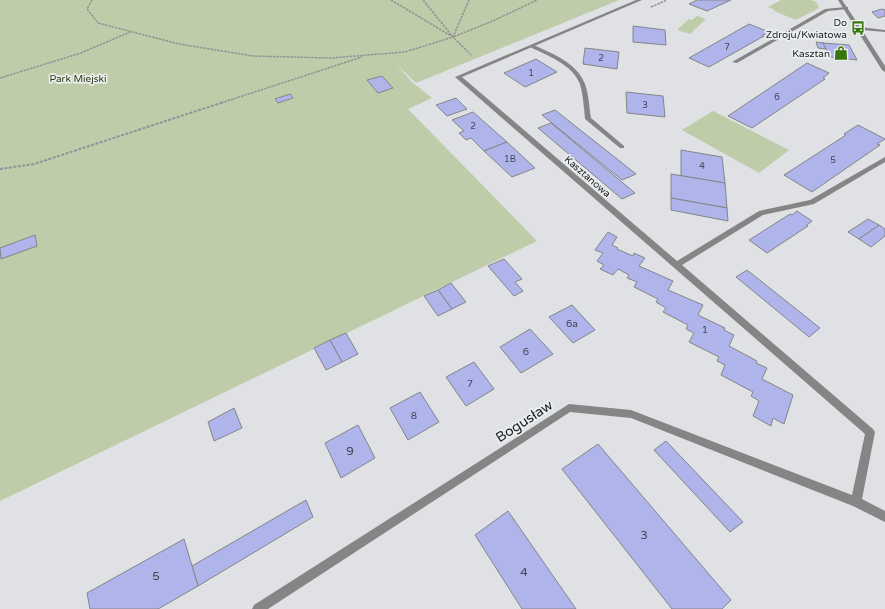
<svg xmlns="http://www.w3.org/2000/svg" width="885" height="609" viewBox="0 0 885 609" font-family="'Varela Round',sans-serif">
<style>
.green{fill:#becca9}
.building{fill:#afb4ea;stroke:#848588}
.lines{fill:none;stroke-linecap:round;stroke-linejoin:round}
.path-far1{stroke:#929396;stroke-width:1.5;stroke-dasharray:2.5 1;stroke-linecap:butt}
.path{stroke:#929396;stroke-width:2;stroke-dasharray:3 1.5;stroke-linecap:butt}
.lane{fill:#868586;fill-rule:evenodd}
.street{fill:#868586;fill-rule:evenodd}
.labels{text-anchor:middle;stroke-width:3.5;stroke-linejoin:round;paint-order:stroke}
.far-number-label{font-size:9px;fill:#464856}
.far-poi-label{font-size:10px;fill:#232425;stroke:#eceff1;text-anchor:end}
.far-park-label{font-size:10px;fill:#2a370f;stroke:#eceff1}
.far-street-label{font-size:10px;fill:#232425;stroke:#eceff1}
.number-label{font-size:10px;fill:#464856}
.near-number-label{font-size:12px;fill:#464856}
.near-street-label{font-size:14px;fill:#232425;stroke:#eceff1}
</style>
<rect width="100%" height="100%" fill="#dfe1e4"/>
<g class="green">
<path d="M0,0H619L416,83L396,64L412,82L432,98L408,109L537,241L0,501Z"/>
<path d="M781,0H811L816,2L819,8L796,20L774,11L775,10L768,7Z"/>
<path d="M697,16L706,19L690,34L677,30L689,19L692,20Z"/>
<path d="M713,111L789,150L759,173L682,130Z"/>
</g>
<g class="building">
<path d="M697,0H731L707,11L689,4Z"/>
<path d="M882,9L885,10V16L878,18L872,12Z"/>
<path d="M749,24L769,32L762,36H764L709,67L689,58Z"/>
<path d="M633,26L665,30L666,45L633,42Z"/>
<path d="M816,42L824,43L826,49L818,48Z"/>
<path d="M823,43L849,45L857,60L830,57Z"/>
<path d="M585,48L619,52L617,69L583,64Z"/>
<path d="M536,59L557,72L525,87L504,73Z"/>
<path d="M807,63L829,73L823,78L825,79L752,128L728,116Z"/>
<path d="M382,76L393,88L378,93L367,80Z"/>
<path d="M626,92L663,96L665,117L627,113Z"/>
<path d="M290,94L293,98L278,103L275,99Z"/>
<path d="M456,98L467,109L447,116L436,105Z"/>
<path d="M555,110L636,174L622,180L542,115Z"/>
<path d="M473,112L507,142L484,151L471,138L466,140L459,133L464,131L452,120Z"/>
<path d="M551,123L635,193L622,199L538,128Z"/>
<path d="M858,125L885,139L877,144L880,145L812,192L784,175L846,135L844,134Z"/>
<path d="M507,142L535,168L512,177L484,151Z"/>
<path d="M681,150L722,157L725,183L681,176Z"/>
<path d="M671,174L725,183L727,208L671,198Z"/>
<path d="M671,198L727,208L728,221L671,210Z"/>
<path d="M797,211L812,221L807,225L808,226L767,253L749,240L790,214L792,215Z"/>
<path d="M868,219L879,225L859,239L848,232Z"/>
<path d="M879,225L885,229V236L871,247L859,239Z"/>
<path d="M608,232L617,237L612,245L618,248L617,249L633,256L634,253L645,258L639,266L673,281L668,290L703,305L698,315L725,328L724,330L734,335L729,346L757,361L756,363L767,368L762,379L793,395L784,424L773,418L771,426L753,416L759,401L751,396L753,392L721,375L725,365L717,361L719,357L689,342L694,333L686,329L688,325L663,312L666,308L656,302L658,299L634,287L637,282L627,278L629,275L618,269L613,275L600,269L604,265L597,261L603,253L595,250Z"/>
<path d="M35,235L37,246L1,259L0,248Z"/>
<path d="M504,259L522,279L515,282L523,291L514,296L488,266Z"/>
<path d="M747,270L781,297L820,328L809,337L736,277Z"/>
<path d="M451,283L466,302L452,309L438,290Z"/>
<path d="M438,290L452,309L438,316L424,296Z"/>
<path d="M572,305L595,330L573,343L549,317Z"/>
<path d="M530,329L553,354L521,373L500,347Z"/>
<path d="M346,333L358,354L342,362L330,340Z"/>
<path d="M330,340L342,362L326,370L314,348Z"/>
<path d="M474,362L494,389L466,406L446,377Z"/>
<path d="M420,392L439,422L408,440L390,408Z"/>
<path d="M234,408L242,428L214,441L208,422Z"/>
<path d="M358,425L375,458L341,478L325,443Z"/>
<path d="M666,441L743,522L730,532L654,450Z"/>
<path d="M598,444L731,600L722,609H672L562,469Z"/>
<path d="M306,500L313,517L198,586L192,566Z"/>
<path d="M508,511L576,609H522L475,535Z"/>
<path d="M184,539L198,586L158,609H90L87,593Z"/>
</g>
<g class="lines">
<g class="path-far1">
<path d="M92,0L87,9L98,23L179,44L253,56L331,58L405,52L453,37L423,0"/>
<path d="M391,0L453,37L495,20L537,0"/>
<path d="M469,0L453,37L472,56"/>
<path d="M651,7L667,0"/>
<path d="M0,78L81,53L130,32"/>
<path d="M221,103L362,57"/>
</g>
<path class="path" d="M0,169L34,164L224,102"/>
<g class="lane">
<path d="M846,7H848V9L828,11L737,63L732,62L825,9Z"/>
<path d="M530,45H534C553,54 577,63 585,84C589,95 589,107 591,118L624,146V148H620L585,119C584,108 583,95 580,84C572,64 548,56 530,47Z"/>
</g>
<g class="street">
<path d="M636,0H642L462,77L677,261L759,211L810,200L885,157V162L814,204L763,215L682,265L873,429L875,432L862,499L885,511V522L853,506L631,418L570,412L268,609H252L254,605L569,404L631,410L852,495L865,434L455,77Z"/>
<path d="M838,0H842L860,27L885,30V32L862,30L885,66V72L882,70Z"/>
</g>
</g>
<defs>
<symbol id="bus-bare" viewBox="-9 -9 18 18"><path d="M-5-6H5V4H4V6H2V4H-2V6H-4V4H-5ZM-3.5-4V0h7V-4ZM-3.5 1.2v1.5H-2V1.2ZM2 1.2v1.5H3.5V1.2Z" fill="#38750d" stroke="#eceff1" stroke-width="2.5" paint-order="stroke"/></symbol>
<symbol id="shop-bare" viewBox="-9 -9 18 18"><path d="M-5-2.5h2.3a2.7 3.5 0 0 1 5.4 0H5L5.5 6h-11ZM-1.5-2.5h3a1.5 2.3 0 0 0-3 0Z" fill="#38750d" stroke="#eceff1" stroke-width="2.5" paint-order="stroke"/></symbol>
</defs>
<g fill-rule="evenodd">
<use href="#bus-bare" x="848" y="18" width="20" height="20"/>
<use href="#shop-bare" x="831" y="43" width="20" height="20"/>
</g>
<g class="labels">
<g class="far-number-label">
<text x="727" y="50">7</text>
<text x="601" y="61">2</text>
<text x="531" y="76">1</text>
<text x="777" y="100">6</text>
<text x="645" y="108">3</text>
<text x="473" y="129">2</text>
<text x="510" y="162">1B</text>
<text x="833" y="163">5</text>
<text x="702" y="169">4</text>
</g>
<g class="far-poi-label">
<text x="847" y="26">Do<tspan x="847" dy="12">Zdroju/Kwiatowa</tspan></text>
<text x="830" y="57">Kasztan</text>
</g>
<g class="far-park-label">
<text x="78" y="82">Park Miejski</text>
</g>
<g class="far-street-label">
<text transform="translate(588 176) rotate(41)" y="4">Kasztanowa</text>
</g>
<g class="number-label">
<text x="572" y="327">6a</text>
<text x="705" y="333">1</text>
<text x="526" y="355">6</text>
<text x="470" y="387">7</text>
<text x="414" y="419">8</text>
</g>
<g class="near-number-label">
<text x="350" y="455">9</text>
<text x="644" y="539">3</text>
<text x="524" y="576">4</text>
<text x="156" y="580">5</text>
</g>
<g class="near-street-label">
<text transform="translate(524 421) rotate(-33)" y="5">Bogusław</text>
</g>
</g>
</svg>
